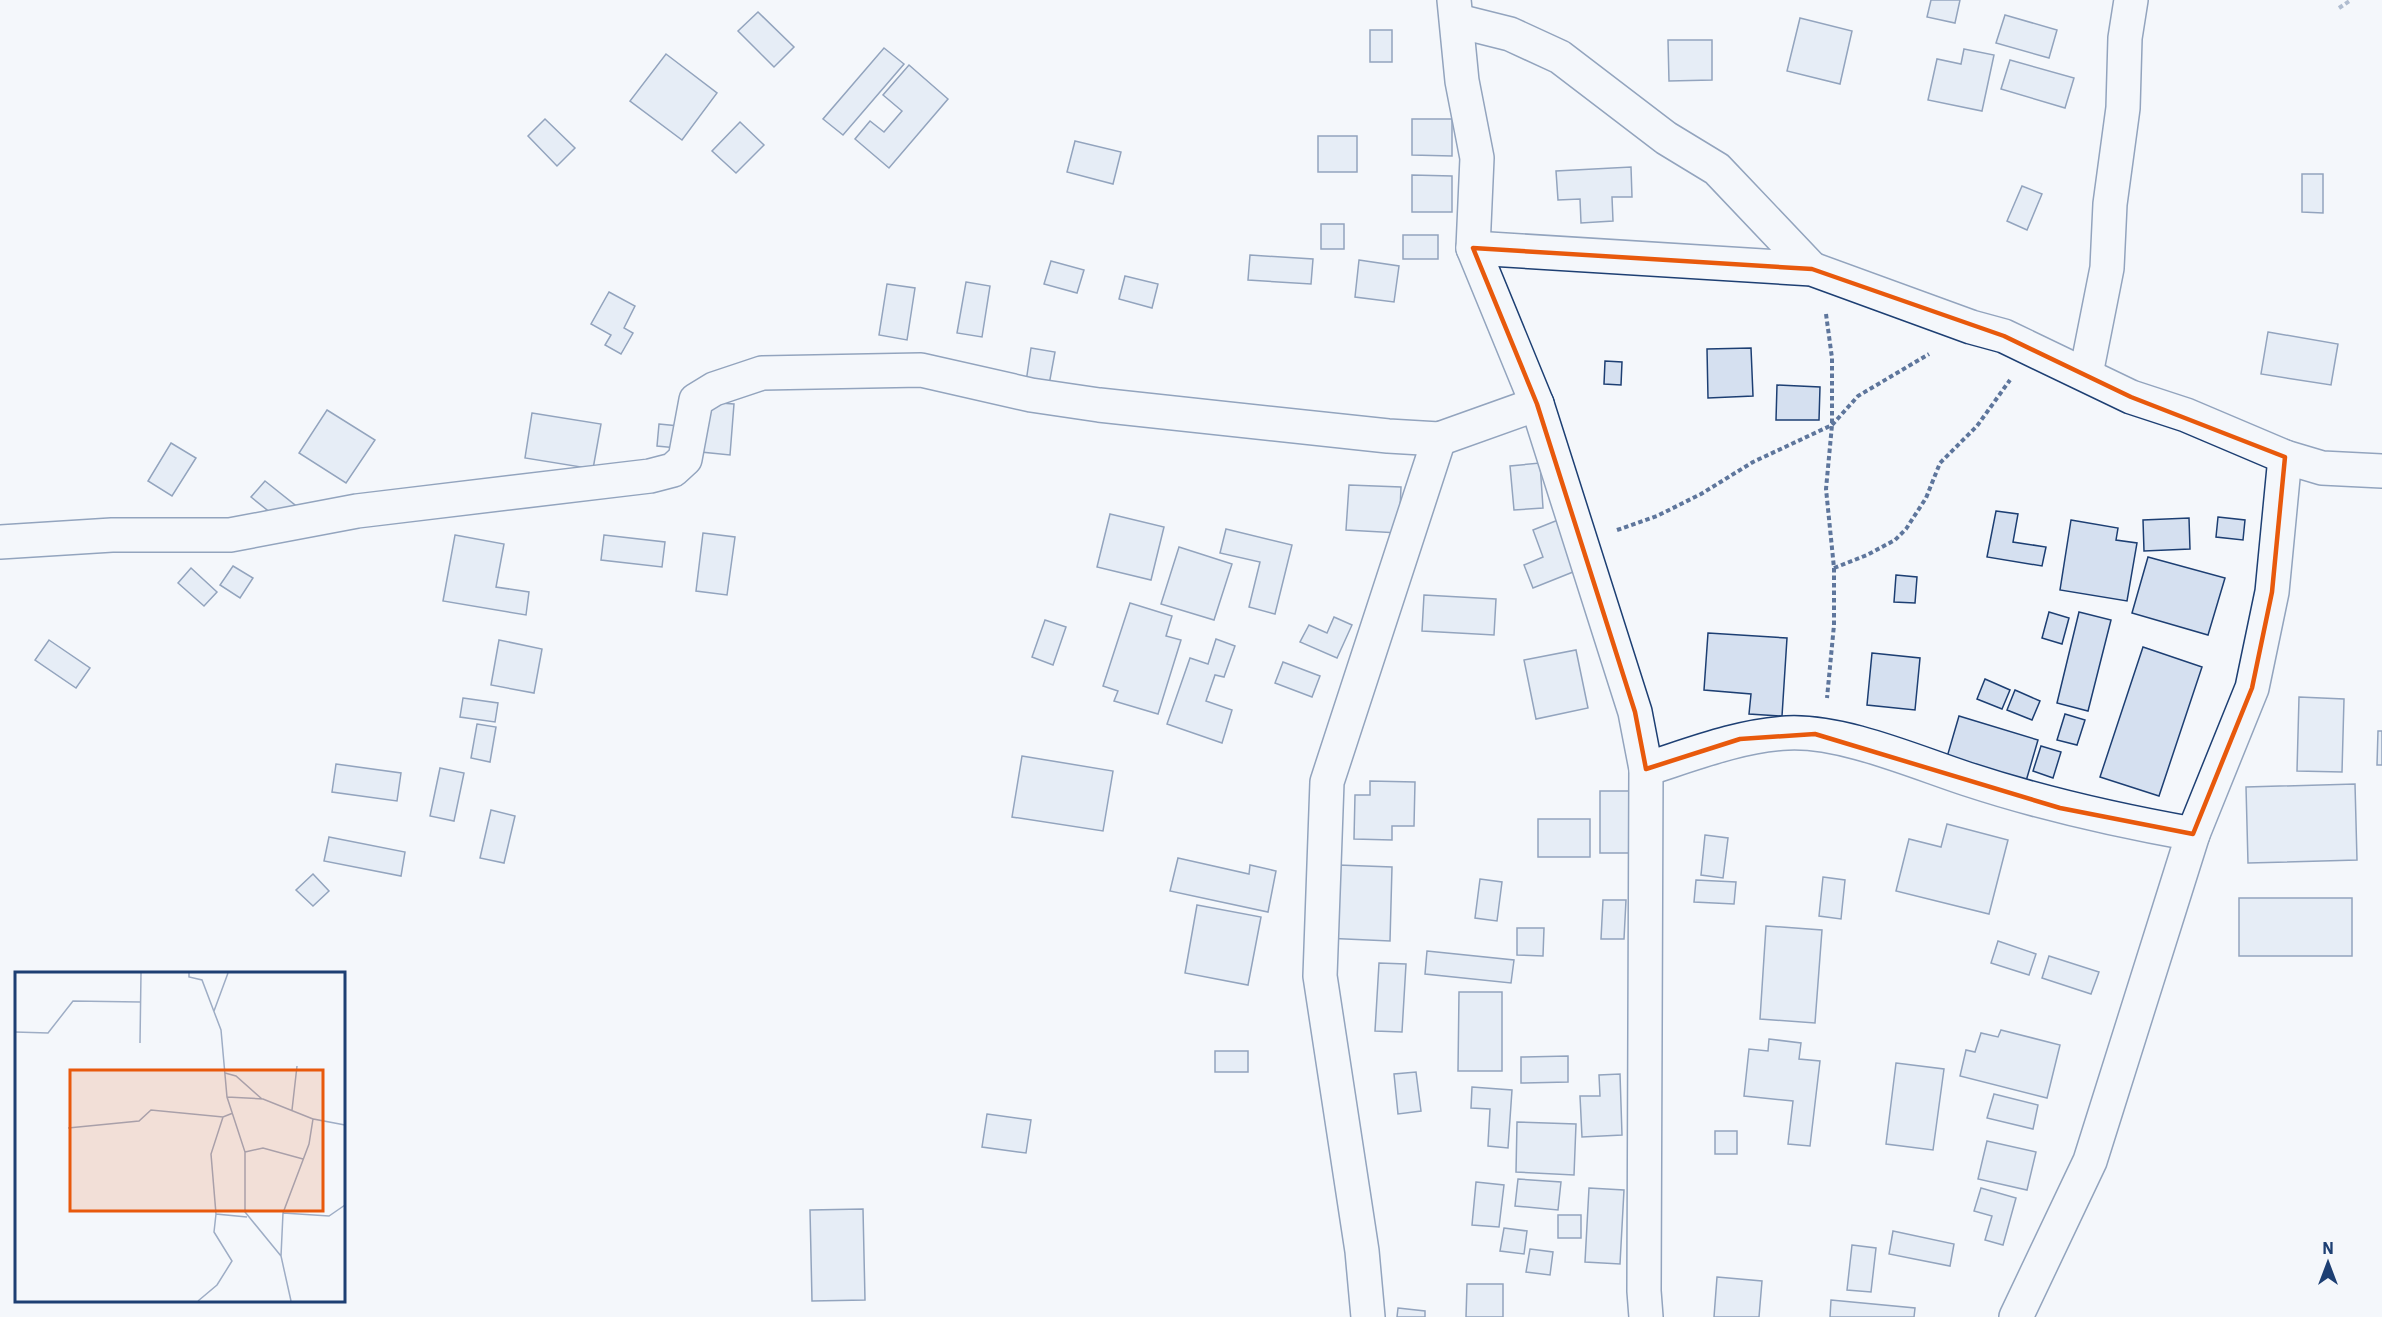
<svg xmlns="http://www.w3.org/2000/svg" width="2382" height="1317" viewBox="0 0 2382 1317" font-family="'IBM Plex Sans',sans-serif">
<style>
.building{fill:#d5e0f0;stroke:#1d3f73;stroke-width:1.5}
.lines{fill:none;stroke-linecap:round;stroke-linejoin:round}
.street-casing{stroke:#1d3f73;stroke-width:36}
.path{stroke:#5e769c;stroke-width:4;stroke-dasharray:4.5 3;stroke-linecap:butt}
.street{stroke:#f4f7fb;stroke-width:33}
.marked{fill:none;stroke:#e8590c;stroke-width:4.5;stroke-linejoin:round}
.inset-road{fill:none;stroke:#9eadc5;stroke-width:1.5}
.view{fill:#e8590c;fill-opacity:0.15;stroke:#e8590c;stroke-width:3}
.inset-edge{fill:none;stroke:#1d3f73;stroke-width:3}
</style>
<rect width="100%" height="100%" fill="#f4f7fb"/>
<g class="building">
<path d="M1931,0H1960L1955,23L1927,17Z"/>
<path d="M758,12L794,47L774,67L738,31Z"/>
<path d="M2005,15L2057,30L2049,58L1996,43Z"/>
<path d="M1800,18L1852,31L1840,84L1787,71Z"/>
<rect x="1370" y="30" width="22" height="32"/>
<path d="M1668,40H1712V80L1669,81Z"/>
<path d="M884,48L904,64L843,135L823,119Z"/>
<path d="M1964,49L1994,55L1982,111L1928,100L1937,59L1961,64Z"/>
<path d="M666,54L717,93L682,140L630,101Z"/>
<path d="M2010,60L2074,78L2065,108L2001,89Z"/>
<path d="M909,65L948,99L889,168L855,139L870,121L884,132L902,111L883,95Z"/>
<path d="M545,119L575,148L557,166L528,136Z"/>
<path d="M1412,119H1452V156L1412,155Z"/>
<path d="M740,122L764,145L736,173L712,151Z"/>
<rect x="1318" y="136" width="39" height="36"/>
<path d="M1075,141L1121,152L1113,184L1067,172Z"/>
<path d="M1631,167L1632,197H1612L1613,221L1581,223L1580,199L1558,200L1556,171Z"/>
<path d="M2302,174H2323V213L2302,212Z"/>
<path d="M1412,175L1452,176V212H1412Z"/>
<path d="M2022,186L2042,194L2027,230L2007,221Z"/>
<rect x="1321" y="224" width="23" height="25"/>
<rect x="1403" y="235" width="35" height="24"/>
<path d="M1250,255L1313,259L1311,284L1248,280Z"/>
<path d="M1359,260L1399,266L1394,302L1355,297Z"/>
<path d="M1051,261L1084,270L1077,293L1044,284Z"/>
<path d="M1125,276L1158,284L1152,308L1119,299Z"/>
<path d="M966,282L990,286L982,337L957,333Z"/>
<path d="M887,284L915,288L907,340L879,335Z"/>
<path d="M609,292L635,306L624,328L633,333L621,354L605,345L611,335L591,324Z"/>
<path d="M2268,332L2338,344L2331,385L2261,374Z"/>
<path d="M1031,348L1055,352L1049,385L1026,382Z"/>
<path d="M1751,348L1753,396L1708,398L1707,349Z"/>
<path d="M1605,361L1622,362L1621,385L1604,384Z"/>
<path d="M1777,385L1820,387L1819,420H1776Z"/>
<path d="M705,402L734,404L730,455L701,452Z"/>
<path d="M327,410L375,440L346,483L299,453Z"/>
<path d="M532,413L601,424L593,469L525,458Z"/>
<path d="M659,424L679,426L677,448L657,446Z"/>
<path d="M171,443L196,458L172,496L148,481Z"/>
<path d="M1540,463L1543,508L1514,510L1510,466Z"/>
<path d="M265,481L295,505L282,522L251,497Z"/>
<path d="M1349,485L1401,487L1399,533L1346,530Z"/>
<path d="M1996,511L2018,514L2013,542L2046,547L2042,566L1987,557Z"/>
<path d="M1110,514L1164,527L1151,580L1097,567Z"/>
<path d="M2218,517L2245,520L2243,540L2216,537Z"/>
<path d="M2189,518L2190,549L2144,551L2143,520Z"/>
<path d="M1558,520L1578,570L1533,588L1524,565L1543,557L1533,530Z"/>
<path d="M2071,520L2118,528L2116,540L2137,543L2127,601L2060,590Z"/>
<path d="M1226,529L1292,545L1275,614L1249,607L1260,562L1220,553Z"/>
<path d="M703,533L735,537L727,595L696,591Z"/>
<path d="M455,535L504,544L496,587L529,592L526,615L443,601Z"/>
<path d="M604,535L665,542L662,567L601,560Z"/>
<path d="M1179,547L1232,564L1214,620L1161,604Z"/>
<path d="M2148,557L2225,578L2208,635L2132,613Z"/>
<path d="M233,566L253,578L240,598L220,585Z"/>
<path d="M191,568L217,592L204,606L178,583Z"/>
<path d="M1896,575L1917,577L1915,603L1894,602Z"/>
<path d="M1424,595L1496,599L1494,635L1422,631Z"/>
<path d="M1130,603L1172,616L1166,636L1181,640L1158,714L1114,701L1118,691L1103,686Z"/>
<path d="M2049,612L2069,618L2062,644L2042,638Z"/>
<path d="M2079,612L2111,620L2088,711L2057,703Z"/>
<path d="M1334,617L1352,625L1337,658L1300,642L1309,625L1327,633Z"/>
<path d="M1045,620L1066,627L1053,665L1032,657Z"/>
<path d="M1708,633L1787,638L1782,716L1749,714L1751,694L1704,690Z"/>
<path d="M1216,639L1235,646L1224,677L1215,675L1206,701L1232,710L1222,743L1167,724L1190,658L1208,664Z"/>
<path d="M49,640L90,668L76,688L35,660Z"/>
<path d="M499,640L542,649L534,693L491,685Z"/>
<path d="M2143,647L2202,667L2159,796L2100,777Z"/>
<path d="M1576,650L1588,708L1536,719L1524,660Z"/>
<path d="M1872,653L1920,658L1915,710L1867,705Z"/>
<path d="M1283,662L1320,676L1312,697L1275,683Z"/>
<path d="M1985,679L2010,690L2002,709L1977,699Z"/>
<path d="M2015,690L2040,701L2032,720L2007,710Z"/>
<path d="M2299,697L2344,699L2342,772L2297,771Z"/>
<path d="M463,698L498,703L495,722L460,717Z"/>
<path d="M2065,714L2085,720L2077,745L2057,740Z"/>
<path d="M1959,716L2038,740L2024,788L1945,764Z"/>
<path d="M477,724L496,727L490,762L471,758Z"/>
<path d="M2378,731H2382V765H2377Z"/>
<path d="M2041,746L2061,752L2053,778L2033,771Z"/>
<path d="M1022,756L1113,771L1103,831L1012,817Z"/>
<path d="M336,764L401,773L397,801L332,792Z"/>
<path d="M440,768L464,773L454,821L430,816Z"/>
<path d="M1370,781L1415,782L1414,826H1392V840L1354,839L1355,795H1370Z"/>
<path d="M2355,784L2357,860L2248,863L2246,787Z"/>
<rect x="1600" y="791" width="30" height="62"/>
<path d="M491,810L515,816L504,863L480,858Z"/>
<rect x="1538" y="819" width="52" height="38"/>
<path d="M1947,824L2008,840L1989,914L1896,891L1909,839L1941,847Z"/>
<path d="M1705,835L1728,838L1723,878L1701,875Z"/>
<path d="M329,837L405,852L401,876L324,861Z"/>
<path d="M1178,858L1249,874L1250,865L1276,871L1268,912L1170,891Z"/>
<path d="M1338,865L1392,867L1390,941L1324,938Z"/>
<path d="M313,874L329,891L313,906L296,890Z"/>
<path d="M1823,877L1845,880L1841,919L1819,916Z"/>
<path d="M1480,879L1502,882L1497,921L1475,918Z"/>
<path d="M1696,880L1736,882L1734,904L1694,902Z"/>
<rect x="2239" y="898" width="113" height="58"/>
<path d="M1603,900H1626L1624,939H1601Z"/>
<path d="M1197,905L1261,917L1248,985L1185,973Z"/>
<path d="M1766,926L1822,930L1815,1023L1760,1019Z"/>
<path d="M1517,928H1544L1543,956L1517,955Z"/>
<path d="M1998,941L2036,954L2029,975L1991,963Z"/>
<path d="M1427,951L1514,960L1511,983L1425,974Z"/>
<path d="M2049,956L2099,972L2091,994L2042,978Z"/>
<path d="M1379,963L1406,964L1402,1032L1375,1031Z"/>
<path d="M1459,992H1502V1071H1458Z"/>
<path d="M2001,1030L2060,1045L2047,1098L1960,1076L1966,1050L1975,1052L1981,1033L1998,1037Z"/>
<path d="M1769,1039L1801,1043L1799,1059L1820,1061L1810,1146L1788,1144L1793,1101L1744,1096L1749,1049L1768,1051Z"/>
<rect x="1215" y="1051" width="33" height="21"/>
<path d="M1568,1056V1082L1521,1083V1057Z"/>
<path d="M1896,1063L1944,1069L1933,1150L1886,1144Z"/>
<path d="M1416,1072L1421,1111L1398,1114L1394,1074Z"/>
<path d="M1620,1074L1622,1135L1582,1137L1580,1096H1600L1599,1075Z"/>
<path d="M1472,1087L1512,1090L1508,1148L1488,1146L1490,1109L1471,1108Z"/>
<path d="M1994,1094L2038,1105L2033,1129L1987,1118Z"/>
<path d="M987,1114L1031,1120L1026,1153L982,1147Z"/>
<path d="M1517,1122L1576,1124L1574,1175L1516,1172Z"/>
<rect x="1715" y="1131" width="22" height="23"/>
<path d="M1987,1141L2036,1152L2027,1190L1978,1179Z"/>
<path d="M1518,1179L1561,1182L1558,1210L1515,1206Z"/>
<path d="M1476,1182L1504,1185L1499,1227L1472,1225Z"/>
<path d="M1589,1188L1624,1190L1620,1264L1585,1262Z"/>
<path d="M1981,1188L2016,1198L2003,1245L1985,1240L1992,1216L1974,1211Z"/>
<path d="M863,1209L865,1300L812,1301L810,1210Z"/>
<rect x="1558" y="1215" width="23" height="23"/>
<path d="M1504,1228L1527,1231L1524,1254L1500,1251Z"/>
<path d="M1893,1231L1954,1244L1950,1266L1889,1254Z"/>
<path d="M1852,1245L1876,1248L1871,1292L1847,1290Z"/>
<path d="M1530,1249L1553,1252L1550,1275L1526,1272Z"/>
<path d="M1717,1277L1762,1281L1759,1317H1714Z"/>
<path d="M1467,1284H1503V1317H1466Z"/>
<path d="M1831,1300L1915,1308L1914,1317H1830Z"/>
<path d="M1398,1308L1425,1311V1317H1397Z"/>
</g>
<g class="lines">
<defs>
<g id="street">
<path d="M1454,0L1462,81L1477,158L1473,248L1537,404L1635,712L1646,769L1644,1291L1646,1317"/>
<path d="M1458,21L1510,34L1560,57L1666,138L1717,169L1812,269"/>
<path d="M1473,248L1812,269L1971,327L2004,336L2131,397L2186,415L2285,457"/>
<path d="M2086,374L2107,268L2110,204L2123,108L2125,38L2131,0"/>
<path d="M0,542L112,535H230L357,511L650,476L673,470L685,459L696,400L714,389L762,373L921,370L1031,395L1099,405L1388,436L1439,439L1537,404"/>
<path d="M1646,769C1693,754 1738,736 1787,733C1842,730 1915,762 1967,779C2043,804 2114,820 2193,834"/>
<path d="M1368,1317L1362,1251L1320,976L1327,782L1439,439"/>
<path d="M2016,1317L2090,1161L2193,834L2252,688L2272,592L2285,457L2322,468L2382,471"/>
</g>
</defs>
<use href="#street" class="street-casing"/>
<g class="path">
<path d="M2339,8L2351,0"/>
<path d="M1826,314L1832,358V425L1826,489L1834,568V625L1827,698"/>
<path d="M1617,530L1657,516L1701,494L1753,462L1832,425L1858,396L1929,354"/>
<path d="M1834,568L1867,555L1895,540L1906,529L1926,498L1940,463L1977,426L2010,380"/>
</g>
<use href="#street" class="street"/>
</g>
<path d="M0 0H2382V1317H0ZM1473,248L1812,269L2004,336L2131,397L2285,457L2272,592L2252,688L2193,834L2060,808L1815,734L1740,739L1646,769L1635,712L1537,404Z" fill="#f4f7fb" fill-opacity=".55" fill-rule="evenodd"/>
<path class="marked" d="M1473,248L1812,269L2004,336L2131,397L2285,457L2272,592L2252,688L2193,834L2060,808L1815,734L1740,739L1646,769L1635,712L1537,404Z"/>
<g transform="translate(15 972)">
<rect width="330" height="330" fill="#f4f7fb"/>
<path class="inset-road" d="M174,1V5L187,8L206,58L212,125L230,180V240L266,284M199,39L213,1M0,60L33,61L58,29L125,30M125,71L126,1M210,101L221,104L247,127M212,125L248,127L298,147M277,138L282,94M208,145L196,182L201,242L232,245M53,156L124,149L136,138L208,145L218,141M230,180L248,176L288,187M268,241L314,244L330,233M183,329L202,313L217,289L199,260L201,242M276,329L266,284L268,241L294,172L298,147L330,153"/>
<path class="view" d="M55,98H308V239H55Z"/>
<rect width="330" height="330" class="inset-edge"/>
</g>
<g transform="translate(2328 1263)" stroke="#f4f7fb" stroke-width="4.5" paint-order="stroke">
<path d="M0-4.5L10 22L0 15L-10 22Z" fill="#1d3f73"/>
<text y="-9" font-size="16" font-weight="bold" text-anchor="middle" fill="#1d3f73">N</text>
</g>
</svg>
